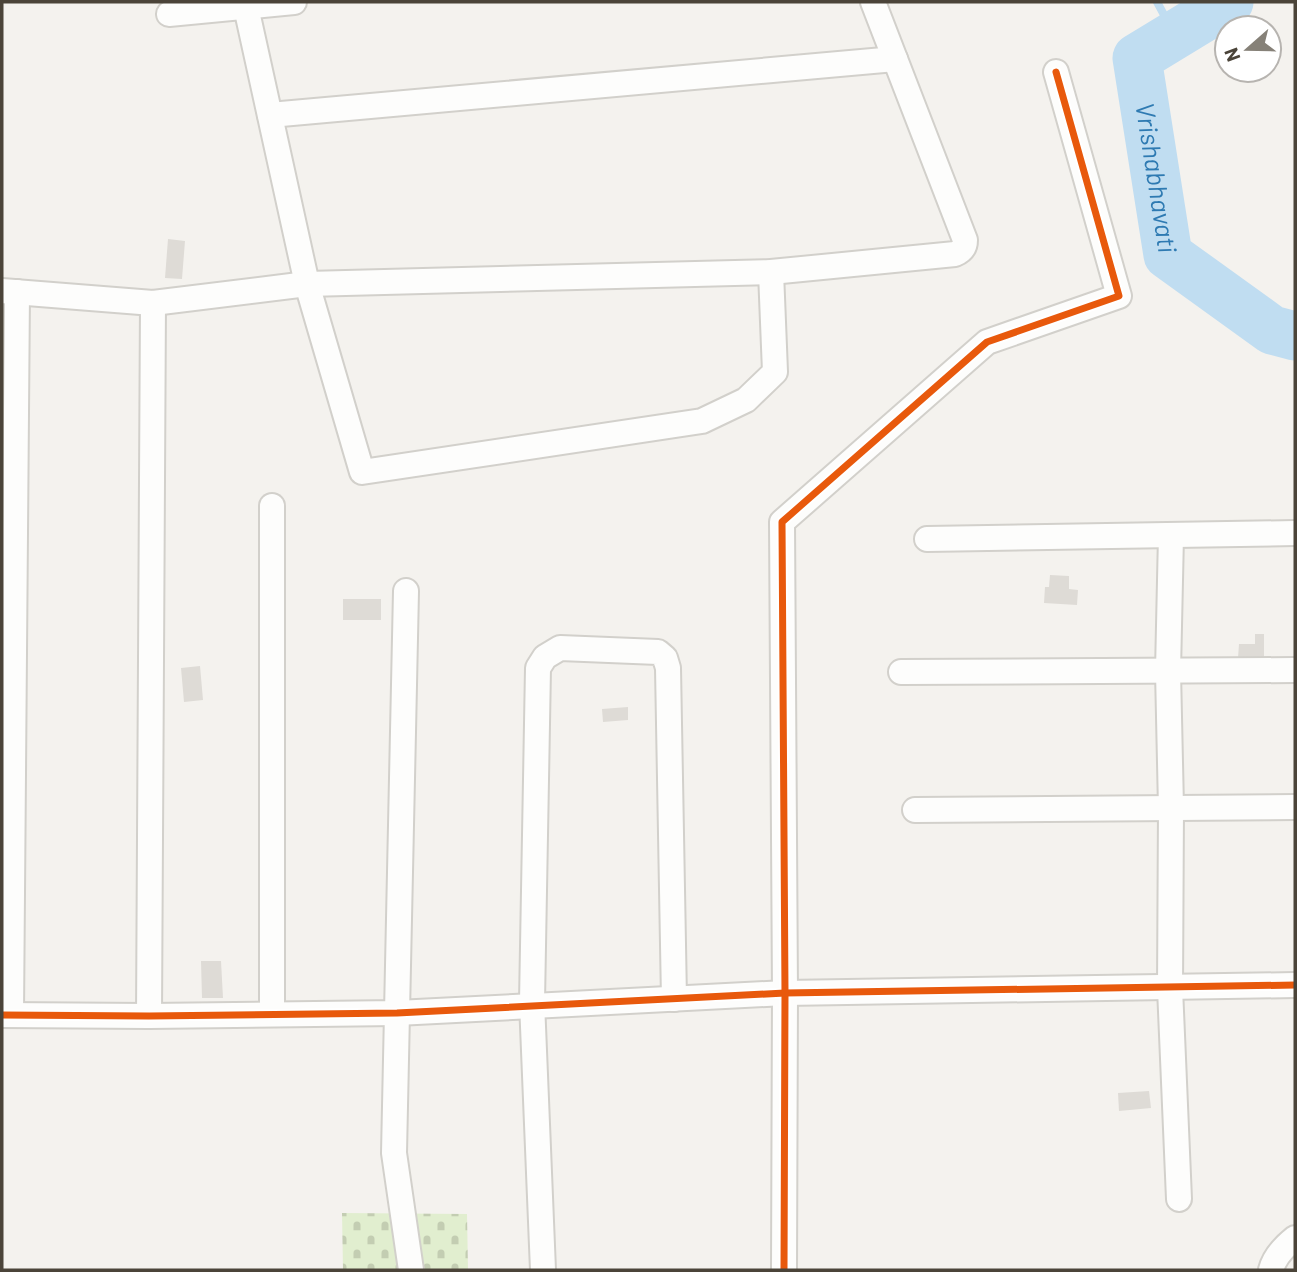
<svg xmlns="http://www.w3.org/2000/svg" width="1297" height="1272" viewBox="0 0 1297 1272" font-family="Barlow,sans-serif">
<style>
.cemetery{fill:url(#cemetery-stones)}
.lines{fill:none;stroke-linecap:round;stroke-linejoin:round}
.stream{stroke:#c0ddf1;stroke-width:8}
.river{stroke:#c0ddf1;stroke-width:49}
.building{fill:#dedbd6}
.street-casing{stroke:#d2d0cb;stroke-width:28}
.street{stroke:#fdfdfc;stroke-width:24}
.cycleway-casing{stroke:#fff;stroke-width:11}
.cycleway{stroke:#e8590c;stroke-width:7}
.labels{text-anchor:middle;stroke-width:5;stroke-linejoin:round;paint-order:stroke}
.water-label{font-size:26px;font-style:italic;fill:#2e7ab2;stroke:#fff}
</style>
<defs>
<pattern id="cemetery-stones" width="16" height="16" patternUnits="userSpaceOnUse" patternTransform="scale(1.75)"><rect width="16" height="16" fill="#e1eecf"/><path d="M2 7V4a2 2 0 0 1 4 0v3zM10 15v-3a2 2 0 0 1 4 0v3z" fill="#c3cdb2"/></pattern>
</defs>
<rect width="100%" height="100%" fill="#f4f2ee"/>
<path class="cemetery" d="M342,1213L467,1214L468,1270H343Z"/>
<g class="lines">
<path class="stream" d="M1157,2L1175,35"/>
<path class="river" id="s1" d="M1229,2L1137,58L1168,255L1272,330L1295,336"/>
</g>
<g class="building">
<path d="M168,239L185,241L182,279L165,278Z"/>
<path d="M1050,575L1069,576V589L1078,590L1077,605L1044,603L1045,587H1049Z"/>
<rect x="343" y="599" width="38" height="21"/>
<path d="M1255,634H1264V658H1238L1239,644H1255Z"/>
<path d="M200,666L203,700L184,702L181,668Z"/>
<path d="M628,707V720L603,722L602,709Z"/>
<path d="M201,961H221L223,998H202Z"/>
<path d="M1149,1091L1151,1108L1119,1111L1118,1093Z"/>
</g>
<g class="lines">
<defs>
<g id="street">
<path d="M246,7L307,284L362,472L702,421L746,400L775,372L771,272"/>
<path d="M169,14L294,2"/>
<path d="M270,115L895,59"/>
<path d="M2,291L153,303L307,284L771,272L955,254C962,251 965,248 965,240L873,2"/>
<path d="M272,506V1014"/>
<path d="M1171,535L1168,671L1171,808L1170,988L1179,1199"/>
<path d="M927,539L1295,533"/>
<path d="M406,591L394,1153L411,1270"/>
<path d="M901,672L1295,670"/>
<path d="M915,810L1295,807"/>
<path d="M11,1014L17,292"/>
<path d="M2,1015L149,1016L397,1013L785,993L1295,985"/>
<path d="M149,1016L153,303"/>
<path d="M543,1270L532,1002L538,668L545,657L560,648L658,652L665,658L668,668L674,999"/>
<path d="M784,1270L785,993L782,522L987,342L1119,296L1056,72"/>
<path d="M1271,1270C1274,1258 1285,1246 1295,1238"/>
</g>
</defs>
<use href="#street" class="street-casing"/>
<use href="#street" class="street"/>
<defs>
<g id="cycleway">
<path d="M2,1015L149,1016L397,1013L785,993L1295,985"/>
<path d="M784,1270L785,993L782,522L987,342L1119,296L1056,72"/>
</g>
</defs>
<use href="#cycleway" class="cycleway-casing"/>
<use href="#cycleway" class="cycleway"/>
</g>
<g class="labels">
<g class="water-label">
<text dy="9" stroke="none"><textPath href="#s1" startOffset="229">Vrishabhavati</textPath></text>
</g>
</g>
<rect width="1297" height="1272" fill="none" stroke="#4b4439" stroke-width="7"/>
<g transform="translate(1248 49) rotate(250)"><circle r="33" fill="#ffffff" stroke="#b7b4b0" stroke-width="2"/>
<path d="M0-5L12 26L0 18L-12 26Z" fill="#868178"/>
<text y="-10" font-size="19" font-weight="bold" text-anchor="middle" fill="#4b4439">N</text>
</g>
</svg>
